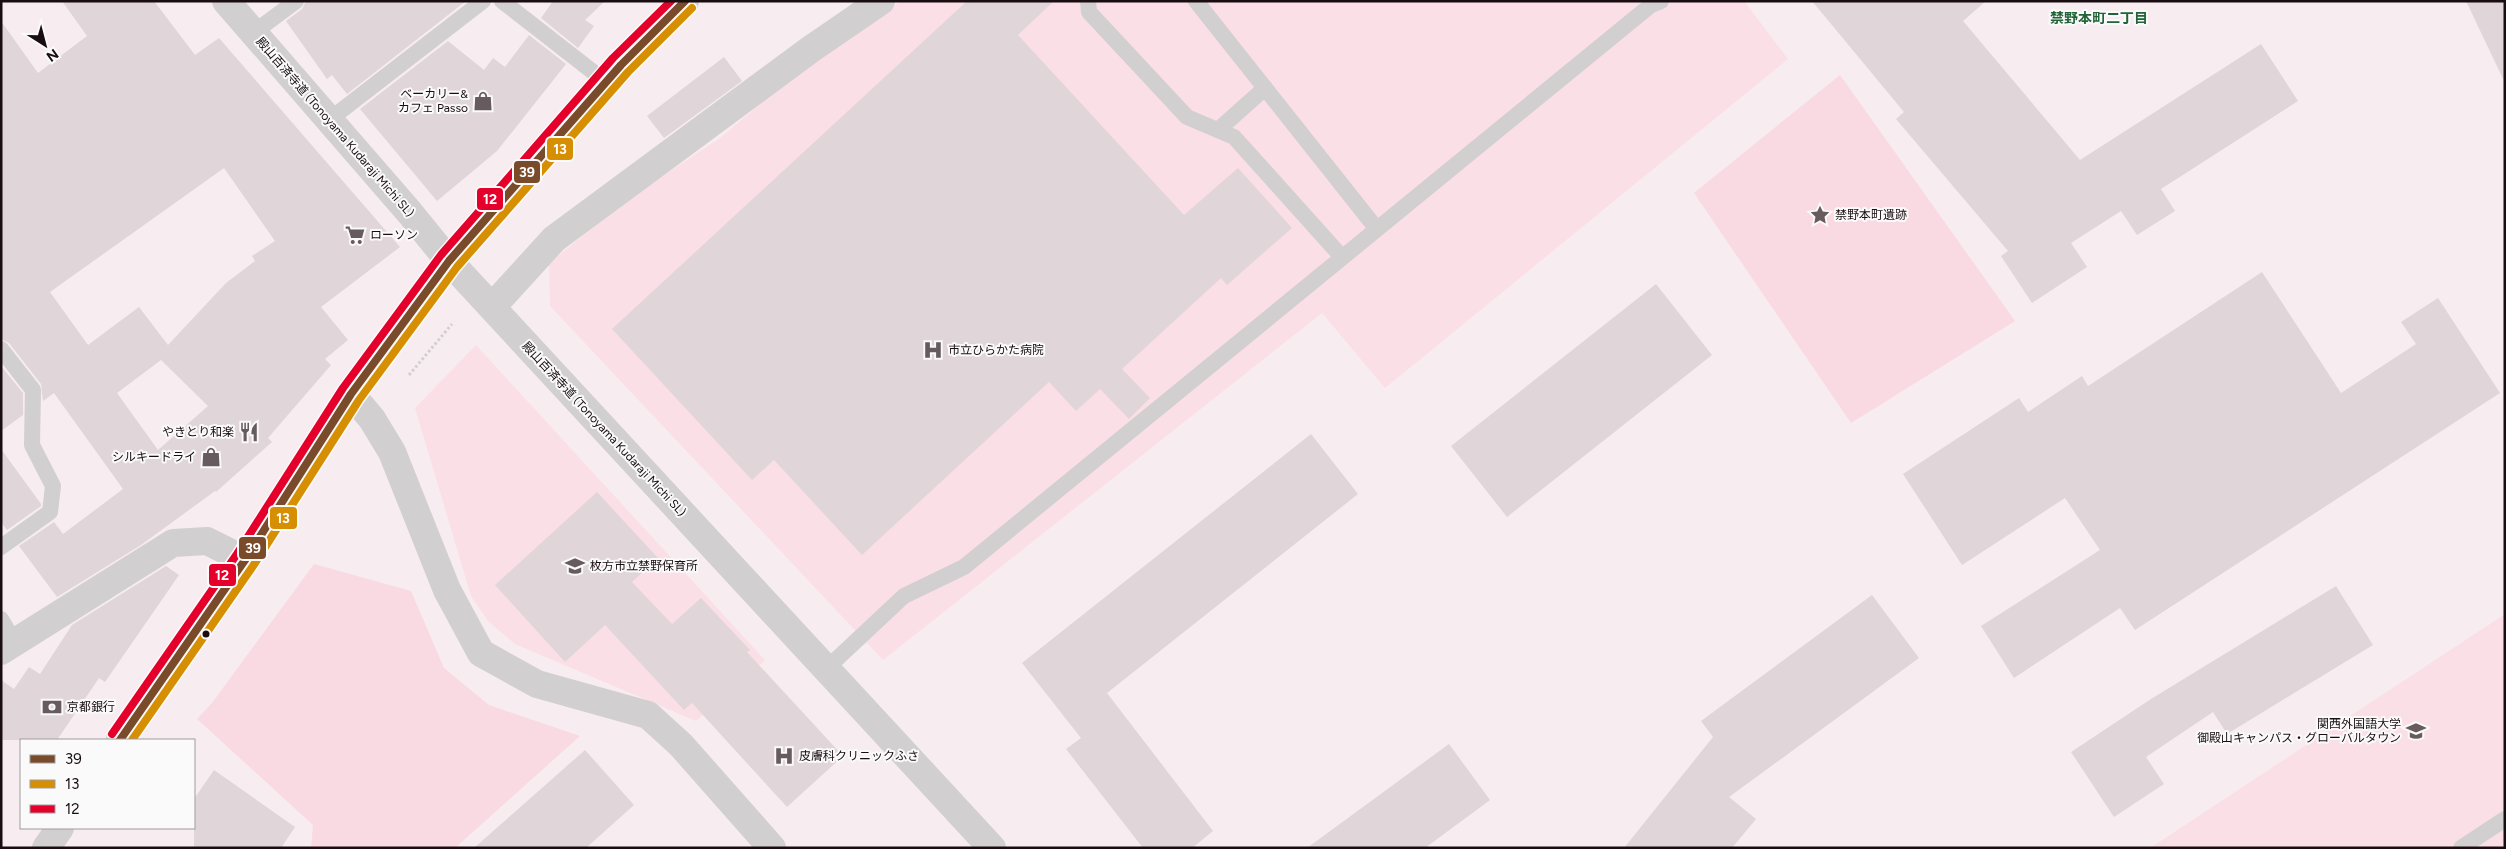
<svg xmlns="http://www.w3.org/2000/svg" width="2506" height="849" viewBox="0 0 2506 849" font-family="Figtree,'Noto Sans JP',sans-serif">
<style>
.built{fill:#fbdfe6}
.green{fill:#f9dae2}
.building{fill:#e0d5d8;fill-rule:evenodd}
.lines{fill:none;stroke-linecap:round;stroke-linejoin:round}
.path{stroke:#d3cfd1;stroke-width:3;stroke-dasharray:2.5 2.5;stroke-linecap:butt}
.service{stroke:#d2cfd0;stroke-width:16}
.minor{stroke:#d2cfd0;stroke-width:28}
.tertiary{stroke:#d2cfd0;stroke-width:28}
.secondary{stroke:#d2cfd0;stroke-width:28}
.bus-1-casing{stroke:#fafafa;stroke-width:11}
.bus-2-casing{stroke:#fafafa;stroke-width:11}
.bus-3-casing{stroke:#fafafa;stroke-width:11}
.bus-1{stroke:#7a4b2a;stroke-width:8}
.bus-2{stroke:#d68f03;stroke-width:8}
.bus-3{stroke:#e4002b;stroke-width:8}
.bus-dot{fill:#190d11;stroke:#fafafa;stroke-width:2}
.labels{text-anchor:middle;stroke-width:4;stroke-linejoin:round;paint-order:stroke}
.poi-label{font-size:12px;fill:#190d11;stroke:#fafafa;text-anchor:start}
.street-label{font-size:12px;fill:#190d11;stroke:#fafafa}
.neighbourhood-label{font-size:14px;font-weight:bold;fill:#206437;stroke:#fafafa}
.line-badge{stroke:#fafafa;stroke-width:2}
.badge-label{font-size:14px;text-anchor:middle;font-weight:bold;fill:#fff}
</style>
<rect width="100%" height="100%" fill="#f7ecef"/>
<g class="built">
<path d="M901,1H1744L1788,59L1385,388L1322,313L883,660L550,306L549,263L627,200L720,138L815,58Z"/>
<path d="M476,345L765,660L696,721L515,644L488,621L471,596L415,408Z"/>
<path d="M2505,614V848H2150Z"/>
</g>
<g class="green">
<path d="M1840,75L2015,321L1851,423L1694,193Z"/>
<path d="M314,564L411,591L444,668L489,705L580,736L455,848H311L313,825L197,719L212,703Z"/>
</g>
<g class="building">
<path d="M62,1H154L195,55L219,38L400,247L321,307L348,340L325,359L331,365L268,438L272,442L216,492L215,491L141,545L57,597L19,546L54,522L63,534L123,489L54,393L43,401L41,384L9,343L1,339V21L38,73L87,36ZM224,168L275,241L252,256L255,261L226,283L168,345L139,307L88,345L50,292ZM161,360L208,406L158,450L117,393Z"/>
<path d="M306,1H466L347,94L332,75L327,79L286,21L302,9Z"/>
<path d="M553,1H605L585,20L594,26L578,48L541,18Z"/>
<path d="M967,1H1054L1018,35L1184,215L1238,168L1292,228L1227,285L1221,278L1122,369L1150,398L1129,419L1100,389L1076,411L1049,382L862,555L774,460L752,480L612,329Z"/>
<path d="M1812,1H1986L1963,21L2080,160L2261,44L2298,101L2161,189L2175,211L2137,235L2121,211L2071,243L2087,267L2032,303L2001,256L2008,251L1896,119L1904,112Z"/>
<path d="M2466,1H2505V83Z"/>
<path d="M529,35L566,64L497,151L437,201L360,109L448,41L484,70L493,58L505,67Z"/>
<path d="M724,57L742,81L664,138L647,116Z"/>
<path d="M2262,272L2341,393L2416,344L2401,322L2438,298L2500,393L2135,630L2120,608L2014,678L1981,626L2100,550L2065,498L1962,565L1903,474L2019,398L2028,412L2082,376L2088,386Z"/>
<path d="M1656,284L1712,355L1507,517L1451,446Z"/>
<path d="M1,366L23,393V415L1,431Z"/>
<path d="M1311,434L1358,494L1107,693L1213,831L1192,848H1143L1066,749L1081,738L1022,663Z"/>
<path d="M1,449L41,504V506L7,530L1,522Z"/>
<path d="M597,492L658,558L632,582L672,624L701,598L750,650L747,652L843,756L787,807L692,703L684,710L605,625L565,662L495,585Z"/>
<path d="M166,566L179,575L105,682L99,678L57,740H1V680L14,689L29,667L40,674L72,625Z"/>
<path d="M2336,586L2373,645L2227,734L2213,712L2146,757L2164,784L2114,817L2071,752L2151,699Z"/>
<path d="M1872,595L1919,658L1729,797L1756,819L1732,848H1624L1713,737L1701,721Z"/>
<path d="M1449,744L1490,800L1425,848H1307Z"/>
<path d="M585,750L634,805L586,848H474Z"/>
<path d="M214,770L295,827L281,848H194V799Z"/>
</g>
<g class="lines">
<path class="path" d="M409,375L452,324"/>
<g class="service">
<path d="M502,1L606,82"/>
<path d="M1088,1L1089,12L1187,117L1234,137L1341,256"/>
<path d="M1196,1L1376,228"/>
<path d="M253,33L296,1"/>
<path d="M329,120L483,1"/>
<path d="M1218,130L1265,88"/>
<path d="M1,349L33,390L32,445L53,486L50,512L1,547"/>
<path d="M1,619L15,643"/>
<path d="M826,669L904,596L964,567L1651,5L1661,1"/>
<path d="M2461,848L2505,819"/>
</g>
<g class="minor">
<path d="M226,1L410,213L449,261"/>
<path d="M492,307L554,239L811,49L881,1"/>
<path d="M351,394L372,419L392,452L447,590L481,653L537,684L648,715L681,745L772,848"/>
<path d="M1,651L173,543L207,541L245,560"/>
</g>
<path class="tertiary" d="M449,261L992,848"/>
<g class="secondary">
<path d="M120,740L245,560L351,394L449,261L621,65L685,1"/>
<path d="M46,848L60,828"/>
</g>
<defs>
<path id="bus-1" d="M120,740L245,560L351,394L449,261L621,65L685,1"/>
<path id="bus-2" d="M132,740L253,566L359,400L457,267L628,72L692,8"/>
<path id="bus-3" d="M112,734L237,554L343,388L441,255L613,58L671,1"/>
</defs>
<use href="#bus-1" class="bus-1-casing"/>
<use href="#bus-2" class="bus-2-casing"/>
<use href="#bus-3" class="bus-3-casing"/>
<use href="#bus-1" class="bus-1"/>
<use href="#bus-2" class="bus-2"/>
<use href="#bus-3" class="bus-3"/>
</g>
<defs>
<symbol id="shop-bare" viewBox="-9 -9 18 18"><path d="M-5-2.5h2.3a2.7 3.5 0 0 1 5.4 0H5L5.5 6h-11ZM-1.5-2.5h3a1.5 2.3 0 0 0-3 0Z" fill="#675b5f" stroke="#fafafa" stroke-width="2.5" paint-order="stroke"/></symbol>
<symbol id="sight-bare" viewBox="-9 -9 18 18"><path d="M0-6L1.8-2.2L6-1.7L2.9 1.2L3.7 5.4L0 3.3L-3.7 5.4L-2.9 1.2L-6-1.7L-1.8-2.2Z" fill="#675b5f" stroke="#fafafa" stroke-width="2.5" paint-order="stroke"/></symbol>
<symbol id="supermarket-bare" viewBox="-9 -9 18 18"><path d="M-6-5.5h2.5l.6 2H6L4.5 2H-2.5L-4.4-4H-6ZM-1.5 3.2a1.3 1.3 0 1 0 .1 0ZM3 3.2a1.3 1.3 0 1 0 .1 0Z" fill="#675b5f" stroke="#fafafa" stroke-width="2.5" paint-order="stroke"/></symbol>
<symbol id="hospital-bare" viewBox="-9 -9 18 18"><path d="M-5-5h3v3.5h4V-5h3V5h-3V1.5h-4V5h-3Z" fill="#675b5f" stroke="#fafafa" stroke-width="2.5" paint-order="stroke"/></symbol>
<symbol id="restaurant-bare" viewBox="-9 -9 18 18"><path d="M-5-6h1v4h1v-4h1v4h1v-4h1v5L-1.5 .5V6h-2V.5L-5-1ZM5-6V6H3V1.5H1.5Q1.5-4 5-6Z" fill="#675b5f" stroke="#fafafa" stroke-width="2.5" paint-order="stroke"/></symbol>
<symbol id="school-bare" viewBox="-9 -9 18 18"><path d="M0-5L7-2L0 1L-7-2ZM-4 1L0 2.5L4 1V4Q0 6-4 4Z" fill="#675b5f" stroke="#fafafa" stroke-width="2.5" paint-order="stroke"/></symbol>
<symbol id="bank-bare" viewBox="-9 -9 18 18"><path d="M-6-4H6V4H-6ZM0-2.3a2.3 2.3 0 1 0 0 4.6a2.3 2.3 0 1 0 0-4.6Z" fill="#675b5f" stroke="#fafafa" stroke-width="2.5" paint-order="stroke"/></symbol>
<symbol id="university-bare" viewBox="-9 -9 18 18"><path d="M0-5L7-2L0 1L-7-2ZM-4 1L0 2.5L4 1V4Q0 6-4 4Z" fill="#675b5f" stroke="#fafafa" stroke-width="2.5" paint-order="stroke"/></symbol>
</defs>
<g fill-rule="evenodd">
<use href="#shop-bare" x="469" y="87" width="28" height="28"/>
<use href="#sight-bare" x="1806" y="201" width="28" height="28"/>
<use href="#supermarket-bare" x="341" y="221" width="28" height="28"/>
<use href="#hospital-bare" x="919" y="336" width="28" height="28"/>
<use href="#restaurant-bare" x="235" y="418" width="28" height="28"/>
<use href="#shop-bare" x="197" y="443" width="28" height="28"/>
<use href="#school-bare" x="561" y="552" width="28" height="28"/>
<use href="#bank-bare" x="38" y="693" width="28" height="28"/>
<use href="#university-bare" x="2402" y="717" width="28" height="28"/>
<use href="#hospital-bare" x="770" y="742" width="28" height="28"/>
</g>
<circle class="bus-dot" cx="206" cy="634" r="4.5"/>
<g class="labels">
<g class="poi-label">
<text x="468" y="98" text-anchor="end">ベーカリー&amp;<tspan x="468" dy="14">カフェ Passo</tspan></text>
<text x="1835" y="219">禁野本町遺跡</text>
<text x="370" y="239">ローソン</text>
<text x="948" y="354">市立ひらかた病院</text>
<text x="234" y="436" text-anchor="end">やきとり和楽</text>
<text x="196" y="461" text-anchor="end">シルキードライ</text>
<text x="590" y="570">枚方市立禁野保育所</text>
<text x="67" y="711">京都銀行</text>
<text x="2401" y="728" text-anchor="end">関西外国語大学<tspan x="2401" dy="14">御殿山キャンパス・グローバルタウン</tspan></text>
<text x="799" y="760">皮膚科クリニックふさ</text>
</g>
<g class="street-label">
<text transform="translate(335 127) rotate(49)" y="4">殿山百済寺道 (Tonoyama Kudaraji Michi SL)</text>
<text transform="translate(604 429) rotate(47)" y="4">殿山百済寺道 (Tonoyama Kudaraji Michi SL)</text>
</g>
<g class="neighbourhood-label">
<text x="2099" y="23">禁野本町二丁目</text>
</g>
</g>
<g class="line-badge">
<rect x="546" y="137" width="28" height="24" rx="5" fill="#d68f03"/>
<rect x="513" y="160" width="28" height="24" rx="5" fill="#7a4b2a"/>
<rect x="476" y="187" width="28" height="24" rx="5" fill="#e4002b"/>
<rect x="269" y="506" width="29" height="24" rx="5" fill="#d68f03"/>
<rect x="238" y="536" width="29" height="24" rx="5" fill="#7a4b2a"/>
<rect x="208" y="563" width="29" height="24" rx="5" fill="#e4002b"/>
</g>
<g class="badge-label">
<text x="560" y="154">13</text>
<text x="527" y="177">39</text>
<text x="490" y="204">12</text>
<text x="283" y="523">13</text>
<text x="253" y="553">39</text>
<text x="222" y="580">12</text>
</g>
<rect width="2506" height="849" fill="none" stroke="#190d11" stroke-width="5"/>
<rect x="20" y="739" width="175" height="90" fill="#fafafa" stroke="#a09b9d"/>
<rect x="30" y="755" width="25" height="8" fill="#7a4b2a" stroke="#a09b9d"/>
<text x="65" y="764" font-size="15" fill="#190d11">39</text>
<rect x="30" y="780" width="25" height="8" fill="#d68f03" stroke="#a09b9d"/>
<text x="65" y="789" font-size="15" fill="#190d11">13</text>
<rect x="30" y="805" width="25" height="8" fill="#e4002b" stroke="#a09b9d"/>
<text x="65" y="814" font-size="15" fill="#190d11">12</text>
<g transform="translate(45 45) rotate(144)" stroke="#fafafa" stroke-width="4" paint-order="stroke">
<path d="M0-4L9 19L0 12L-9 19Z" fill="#190d11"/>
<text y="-8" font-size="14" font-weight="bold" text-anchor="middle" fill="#190d11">N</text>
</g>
</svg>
